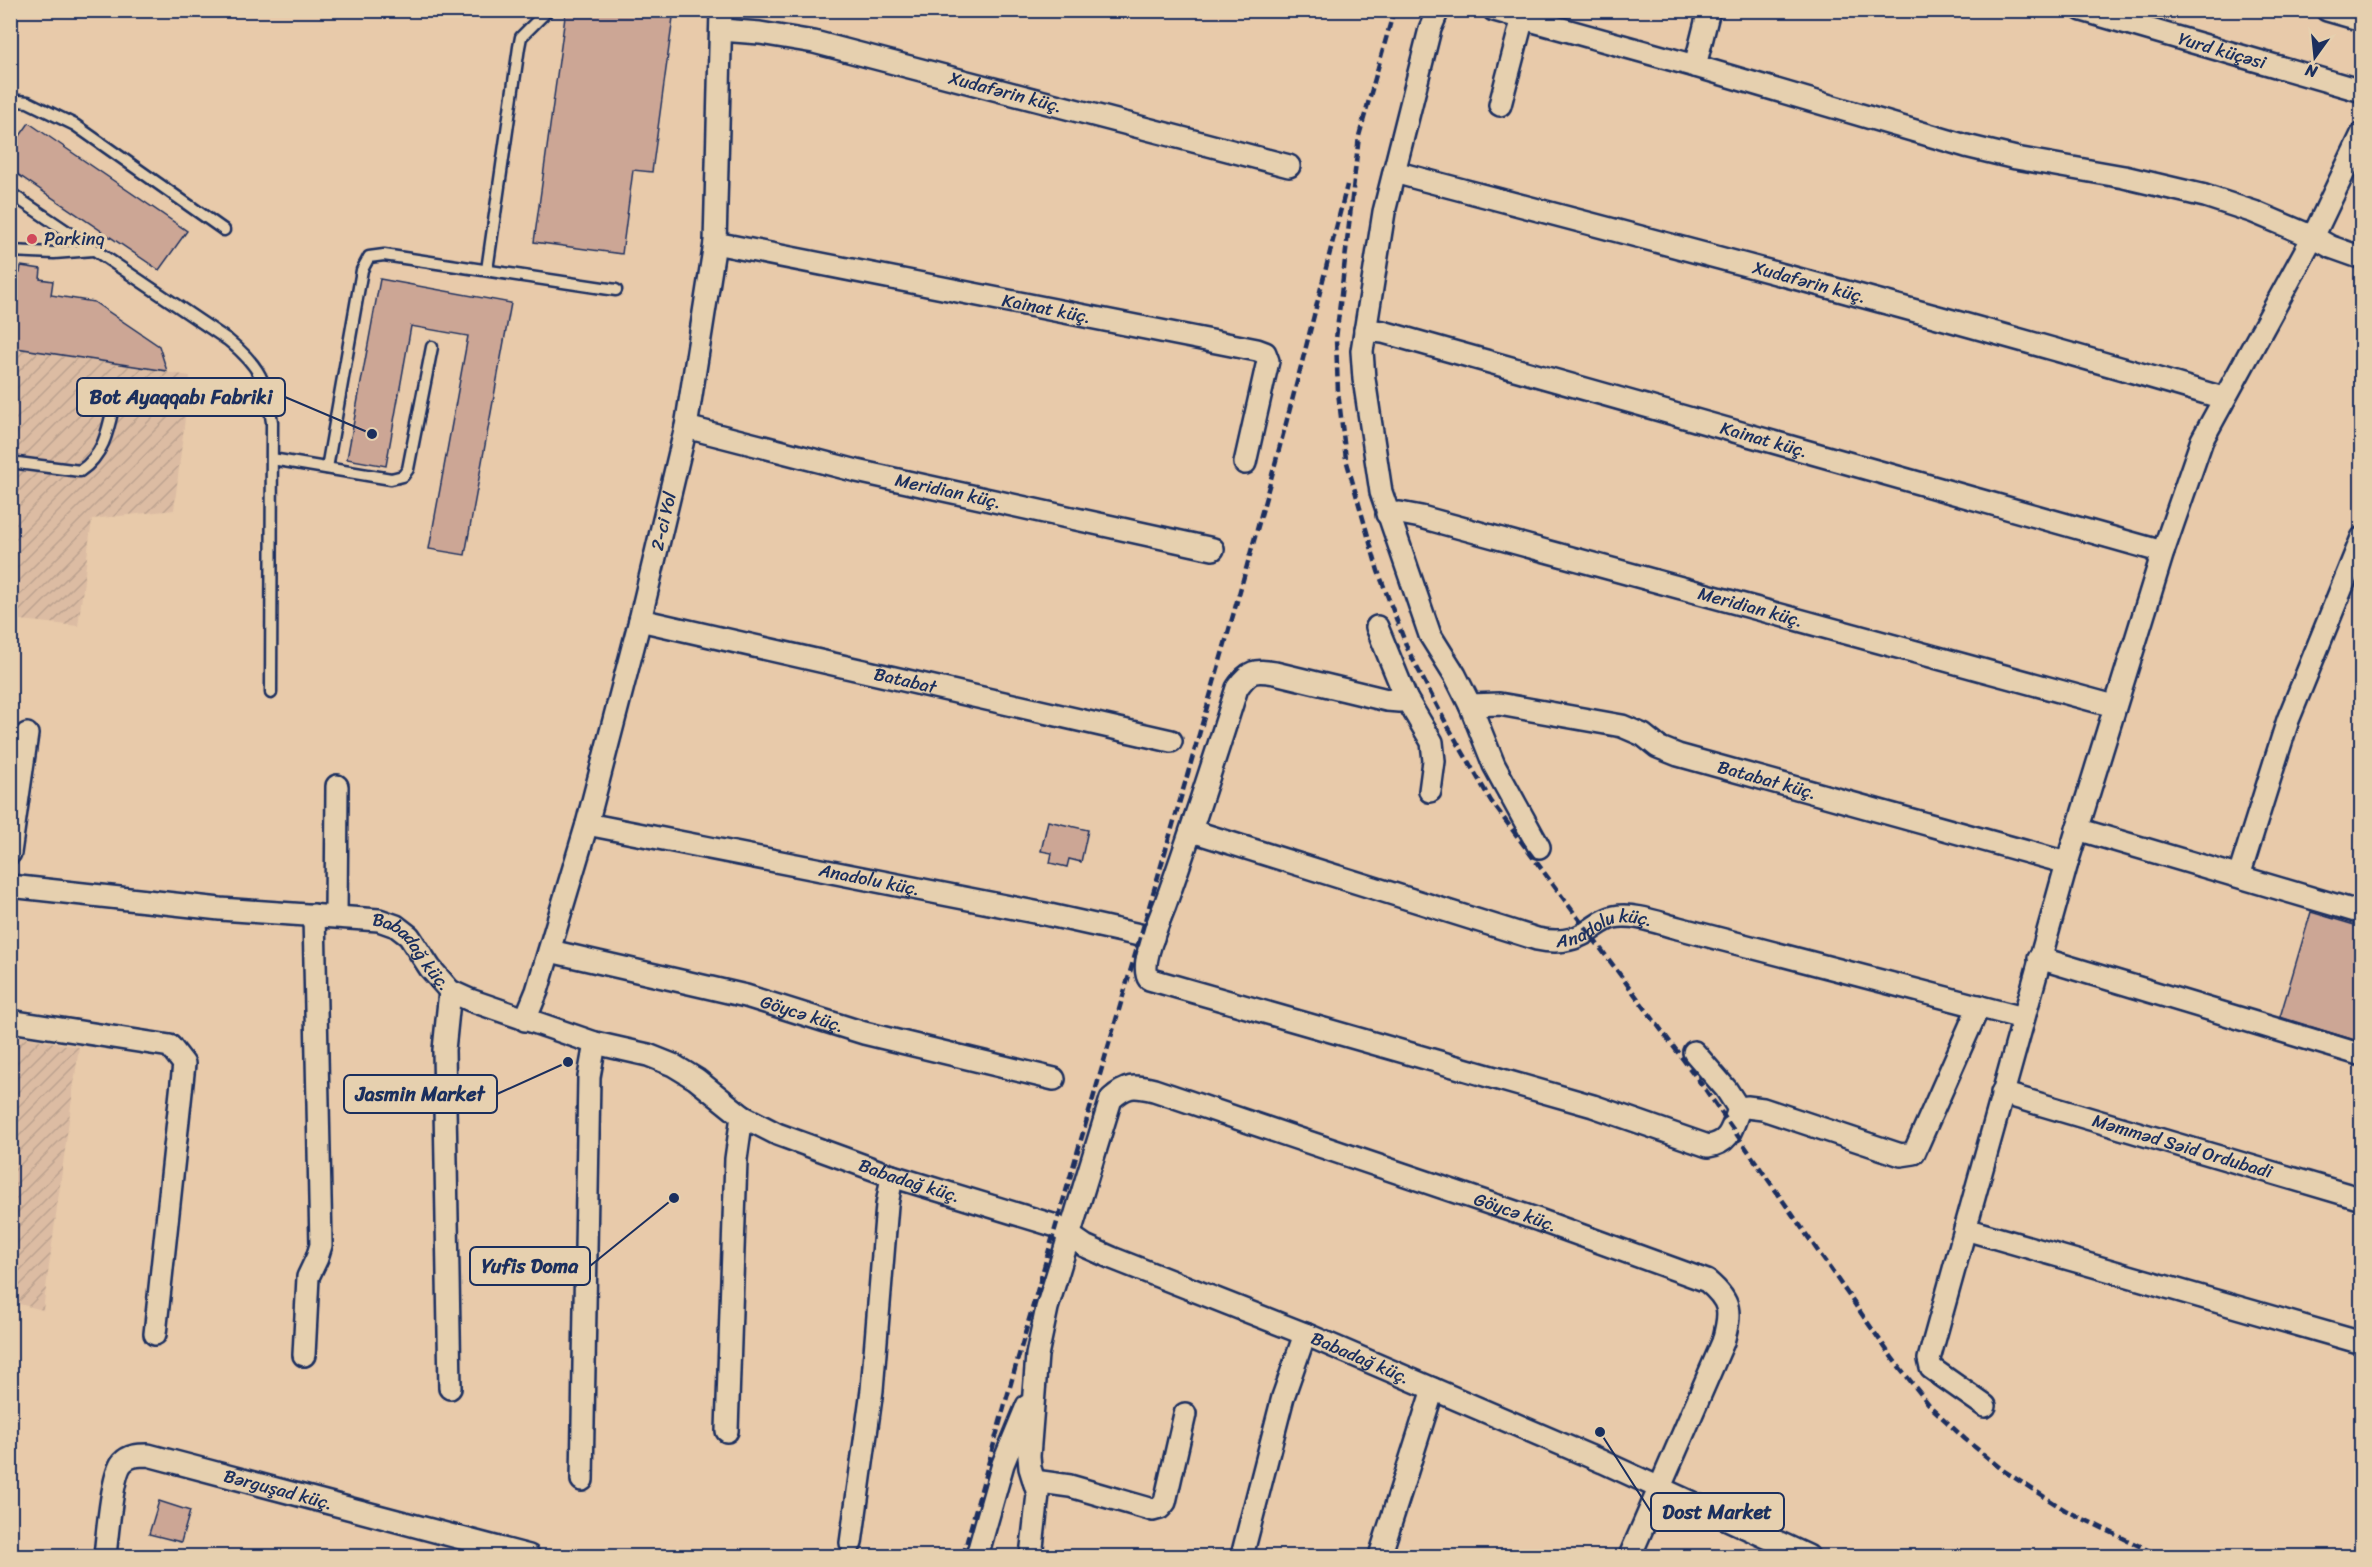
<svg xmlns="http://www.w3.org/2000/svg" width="2372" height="1567" viewBox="0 0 2372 1567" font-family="Sriracha,sans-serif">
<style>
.industrial{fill:url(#industrial-furrows)}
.building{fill:#cca695;stroke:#1b2f5e;stroke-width:1.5}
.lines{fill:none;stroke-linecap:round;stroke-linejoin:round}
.lane-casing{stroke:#1b2f5e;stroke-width:15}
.street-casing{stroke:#1b2f5e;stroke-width:26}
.lane{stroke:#e6d0af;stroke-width:10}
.street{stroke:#e6d0af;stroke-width:21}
.rail{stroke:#1b2f5e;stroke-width:4.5;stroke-dasharray:9 4.5;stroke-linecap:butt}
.poi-dot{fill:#d1495b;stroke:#e6d0af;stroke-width:2}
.labels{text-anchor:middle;stroke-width:6;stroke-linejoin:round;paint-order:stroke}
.street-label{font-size:18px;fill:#1b2f5e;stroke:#e6d0af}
.poi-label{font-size:18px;fill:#1b2f5e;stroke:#e6d0af;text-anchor:start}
.leader{fill:none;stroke:#1b2f5e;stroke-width:2}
.callout-dot{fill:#1b2f5e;stroke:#e6d0af;stroke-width:2}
.callout{fill:#e6d0af;stroke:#1b2f5e;stroke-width:2}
.callout-label{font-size:20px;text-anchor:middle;font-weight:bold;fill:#1b2f5e}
</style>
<defs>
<pattern id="industrial-furrows" width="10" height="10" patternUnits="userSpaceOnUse" patternTransform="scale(1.5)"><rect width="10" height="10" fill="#dcbca3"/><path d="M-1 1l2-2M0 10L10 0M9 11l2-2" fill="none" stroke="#bca28f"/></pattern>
</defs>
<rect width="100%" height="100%" fill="#e8caaa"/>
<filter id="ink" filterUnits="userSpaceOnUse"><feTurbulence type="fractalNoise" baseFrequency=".0167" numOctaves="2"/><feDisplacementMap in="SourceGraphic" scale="12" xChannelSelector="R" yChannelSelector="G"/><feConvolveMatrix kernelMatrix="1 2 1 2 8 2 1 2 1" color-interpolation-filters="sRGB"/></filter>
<g filter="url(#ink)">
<g class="industrial">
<path d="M11,347L190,376L174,510L92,519L78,626L11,619Z"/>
<path d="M11,1035L79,1047L43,1310L11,1302Z"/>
</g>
<g class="building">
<path d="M566,10H674L652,172L633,170L622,254L534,242Z"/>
<path d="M29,123L187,231L159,270L10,169V150Z"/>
<path d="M21,266L41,269L40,279L53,281L51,295L94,302L159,346L167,371L10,347V272L20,273Z"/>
<path d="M380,279L511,303L465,555L429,549L468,336L411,326L386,466L347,459Z"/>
<path d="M1048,821L1088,830L1081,862L1069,859L1067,867L1050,863L1052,853L1041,851Z"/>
<path d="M2311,912L2361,927V1042L2280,1017Z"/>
<path d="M159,1501L190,1511L181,1542L149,1534Z"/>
</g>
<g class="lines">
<defs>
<g id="lane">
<path d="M10,100L28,102L75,125L224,230"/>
<path d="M10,193L228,340C260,366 266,381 272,422L271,693"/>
<path d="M10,251L54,253L93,250"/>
<path d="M487,270L519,47L521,37L548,10"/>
<path d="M272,459L391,479L403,476L408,469L432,347"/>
<path d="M10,462L80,471C107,453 109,423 116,394"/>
<path d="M327,468L362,270L369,257L384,255L616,290"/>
</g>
<g id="street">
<path d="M1438,10L1430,29L1384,212L1362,351L1364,379L1381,492L1430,635L1455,675L1470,705L1494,765L1539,847"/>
<path d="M1494,10L1695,66L1966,146L2016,158L2124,177L2205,196L2254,212L2313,237L2331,247L2362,258"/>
<path id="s1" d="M2082,10L2362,91"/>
<path d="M2327,10L2362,20"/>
<path id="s2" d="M721,30L760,33L814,42L1289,166"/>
<path d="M1695,66L1709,10"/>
<path d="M1500,105L1523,17"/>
<path id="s3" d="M1394,172C1671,245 1948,317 2223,398"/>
<path id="s4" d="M715,243L1257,350L1265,353L1268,361L1245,463"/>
<path id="s5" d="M1365,330L1383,332L1472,357L2163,552"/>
<path id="s6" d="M686,427L857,471L1213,549"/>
<path id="s7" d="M1387,514L1400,513L1421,517L2114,706"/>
<path id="s8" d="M640,620L1171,741"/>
<path d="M1377,627L1406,698L1432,742L1434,761L1430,791"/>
<path d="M1406,698L1399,701L1387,700L1275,673C1254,670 1250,670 1237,688C1214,761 1191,833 1165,905C1159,921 1139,965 1149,979L1593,1106L1708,1146C1730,1143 1732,1128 1739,1109"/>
<path id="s9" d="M1470,705L1499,704L1622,726L1643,735L1658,747L1678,755L2067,863"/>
<path id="s10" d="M587,824L1045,914L1153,938"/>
<path d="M2077,829L2362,913"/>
<path id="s11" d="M1192,831L1537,939C1556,943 1573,942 1590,930C1598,925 1604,919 1614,917C1634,913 1659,923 1678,928L2023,1018"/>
<path d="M10,853L27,734"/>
<path d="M2239,876L2288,720L2362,538"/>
<path id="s12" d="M10,886L220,909L379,920L396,926L409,936L430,968L450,991L470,1000L595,1043L648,1055L673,1065L696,1079L742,1116L777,1134L892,1176L1056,1226L1085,1246L1112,1258L1305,1334L1603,1462L1808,1556"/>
<path d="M336,916L337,786"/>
<path id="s13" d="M550,951L746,996L864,1033L1054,1079"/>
<path d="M2039,958L2362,1055"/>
<path id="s14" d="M525,1020L537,991L587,824L640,620L686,427L715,243L721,10"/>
<path d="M10,1021L170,1046L184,1064L155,1334"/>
<path d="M1694,1052L1726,1089L1739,1109"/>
<path id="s15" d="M2002,1093L2362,1199"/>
<path d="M1739,1109L1747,1107L1763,1109L1901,1155L1914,1153L1979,1006"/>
<path d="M1965,1229L2362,1343"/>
<path d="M304,1355L308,1277L317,1258L321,1245L314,915"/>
<path d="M450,1388L444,1050L450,991"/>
<path d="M1985,1406L1931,1368L1929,1359L2067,863L2163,552L2202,440L2313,237L2362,134"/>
<path d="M727,1431L736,1159L742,1116"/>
<path d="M582,1480L589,1077L595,1043"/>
<path d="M1034,1481L1070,1486L1153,1510L1160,1508L1165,1502L1185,1414"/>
<path d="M851,1543L872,1390L887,1205L892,1176"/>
<path id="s16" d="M105,1556C107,1538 112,1475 122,1463C129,1455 139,1455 148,1455L529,1556"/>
<path d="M977,1556L1003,1464L1027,1406"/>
<path id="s17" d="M1031,1556L1038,1494L1030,1468L1029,1456L1037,1355L1047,1308L1111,1099C1127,1085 1133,1085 1154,1090L1539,1220L1707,1281C1732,1302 1731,1312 1723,1342L1630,1556"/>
<path d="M1242,1556L1283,1397L1305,1334"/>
<path d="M1380,1556L1433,1389"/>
</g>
</defs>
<use href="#lane" class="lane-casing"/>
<use href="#street" class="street-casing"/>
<use href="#lane" class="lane"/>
<use href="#street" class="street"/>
<g class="rail">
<path d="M1394,10L1359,136L1336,339L1338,392L1346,459L1378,571L1408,650L1446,723L1491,801L1705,1089L1893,1359L1931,1407L1965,1439L2004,1471L2065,1510L2160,1556"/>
<path d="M963,1556C1064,1184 1180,815 1281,442C1304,357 1325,271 1347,185"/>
</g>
</g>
</g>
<circle class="poi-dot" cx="32" cy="239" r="6"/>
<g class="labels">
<g class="street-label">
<text dy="6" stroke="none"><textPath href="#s1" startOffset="146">Yurd küçəsi</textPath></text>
<text dy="6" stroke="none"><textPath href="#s2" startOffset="292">Xudafərin küç.</textPath></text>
<text dy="6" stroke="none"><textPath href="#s3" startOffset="430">Xudafərin küç.</textPath></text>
<text dy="6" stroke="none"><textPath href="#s4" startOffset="338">Kainat küç.</textPath></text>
<text dy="6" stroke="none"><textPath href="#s5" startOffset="414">Kainat küç.</textPath></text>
<text dy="6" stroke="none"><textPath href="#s6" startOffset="270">Meridian küç.</textPath></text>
<text dy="6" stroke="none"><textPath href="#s14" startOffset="518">2-ci Yol</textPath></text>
<text dy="6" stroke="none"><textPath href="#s7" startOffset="376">Meridian küç.</textPath></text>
<text dy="6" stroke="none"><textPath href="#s8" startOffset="272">Batabat</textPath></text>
<text dy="6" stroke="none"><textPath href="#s9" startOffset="310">Batabat küç.</textPath></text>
<text dy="6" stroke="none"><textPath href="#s10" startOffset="288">Anadolu küç.</textPath></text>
<text dy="6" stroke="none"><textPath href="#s11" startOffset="432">Anadolu küç.</textPath></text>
<text dy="6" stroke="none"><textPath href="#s12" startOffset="417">Babadağ küç.</textPath></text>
<text dy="6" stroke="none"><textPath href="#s13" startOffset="260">Göycə küç.</textPath></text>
<text dy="6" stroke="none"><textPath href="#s15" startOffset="188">Məmməd Səid Ordubadi</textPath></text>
<text dy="6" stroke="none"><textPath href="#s12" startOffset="975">Babadağ küç.</textPath></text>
<text dy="6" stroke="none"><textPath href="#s17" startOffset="898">Göycə küç.</textPath></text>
<text dy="6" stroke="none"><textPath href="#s12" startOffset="1461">Babadağ küç.</textPath></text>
<text dy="6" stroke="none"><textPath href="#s16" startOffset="258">Bərguşad küç.</textPath></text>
</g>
<g class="poi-label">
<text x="44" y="245">Parkinq</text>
</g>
</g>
<path class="leader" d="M372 434L285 397M568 1062L497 1094M674 1198L590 1266M1600 1432L1651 1512"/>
<g class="callout-dot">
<circle cx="372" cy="434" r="6"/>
<circle cx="568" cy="1062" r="6"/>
<circle cx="674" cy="1198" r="6"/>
<circle cx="1600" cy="1432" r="6"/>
</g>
<g class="callout">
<rect x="77" y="378" width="208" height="38" rx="6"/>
<rect x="344" y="1075" width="153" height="38" rx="6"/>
<rect x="470" y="1247" width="120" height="38" rx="6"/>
<rect x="1651" y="1493" width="133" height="38" rx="6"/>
</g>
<g class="callout-label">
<text x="181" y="404">Bot Ayaqqabı Fabriki</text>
<text x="420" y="1101">Jasmin Market</text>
<text x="530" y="1273">Yufis Doma</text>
<text x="1717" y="1519">Dost Market</text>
</g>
<rect width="2372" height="1567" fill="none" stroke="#e6d0af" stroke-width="36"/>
<rect x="18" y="18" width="2336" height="1531" fill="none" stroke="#1b2f5e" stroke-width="2" filter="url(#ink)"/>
<g transform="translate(2315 57) rotate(195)" stroke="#e6d0af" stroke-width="4.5" paint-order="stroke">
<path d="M0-4.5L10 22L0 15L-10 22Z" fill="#1b2f5e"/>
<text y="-9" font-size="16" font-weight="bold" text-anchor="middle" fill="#1b2f5e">N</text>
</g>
</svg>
